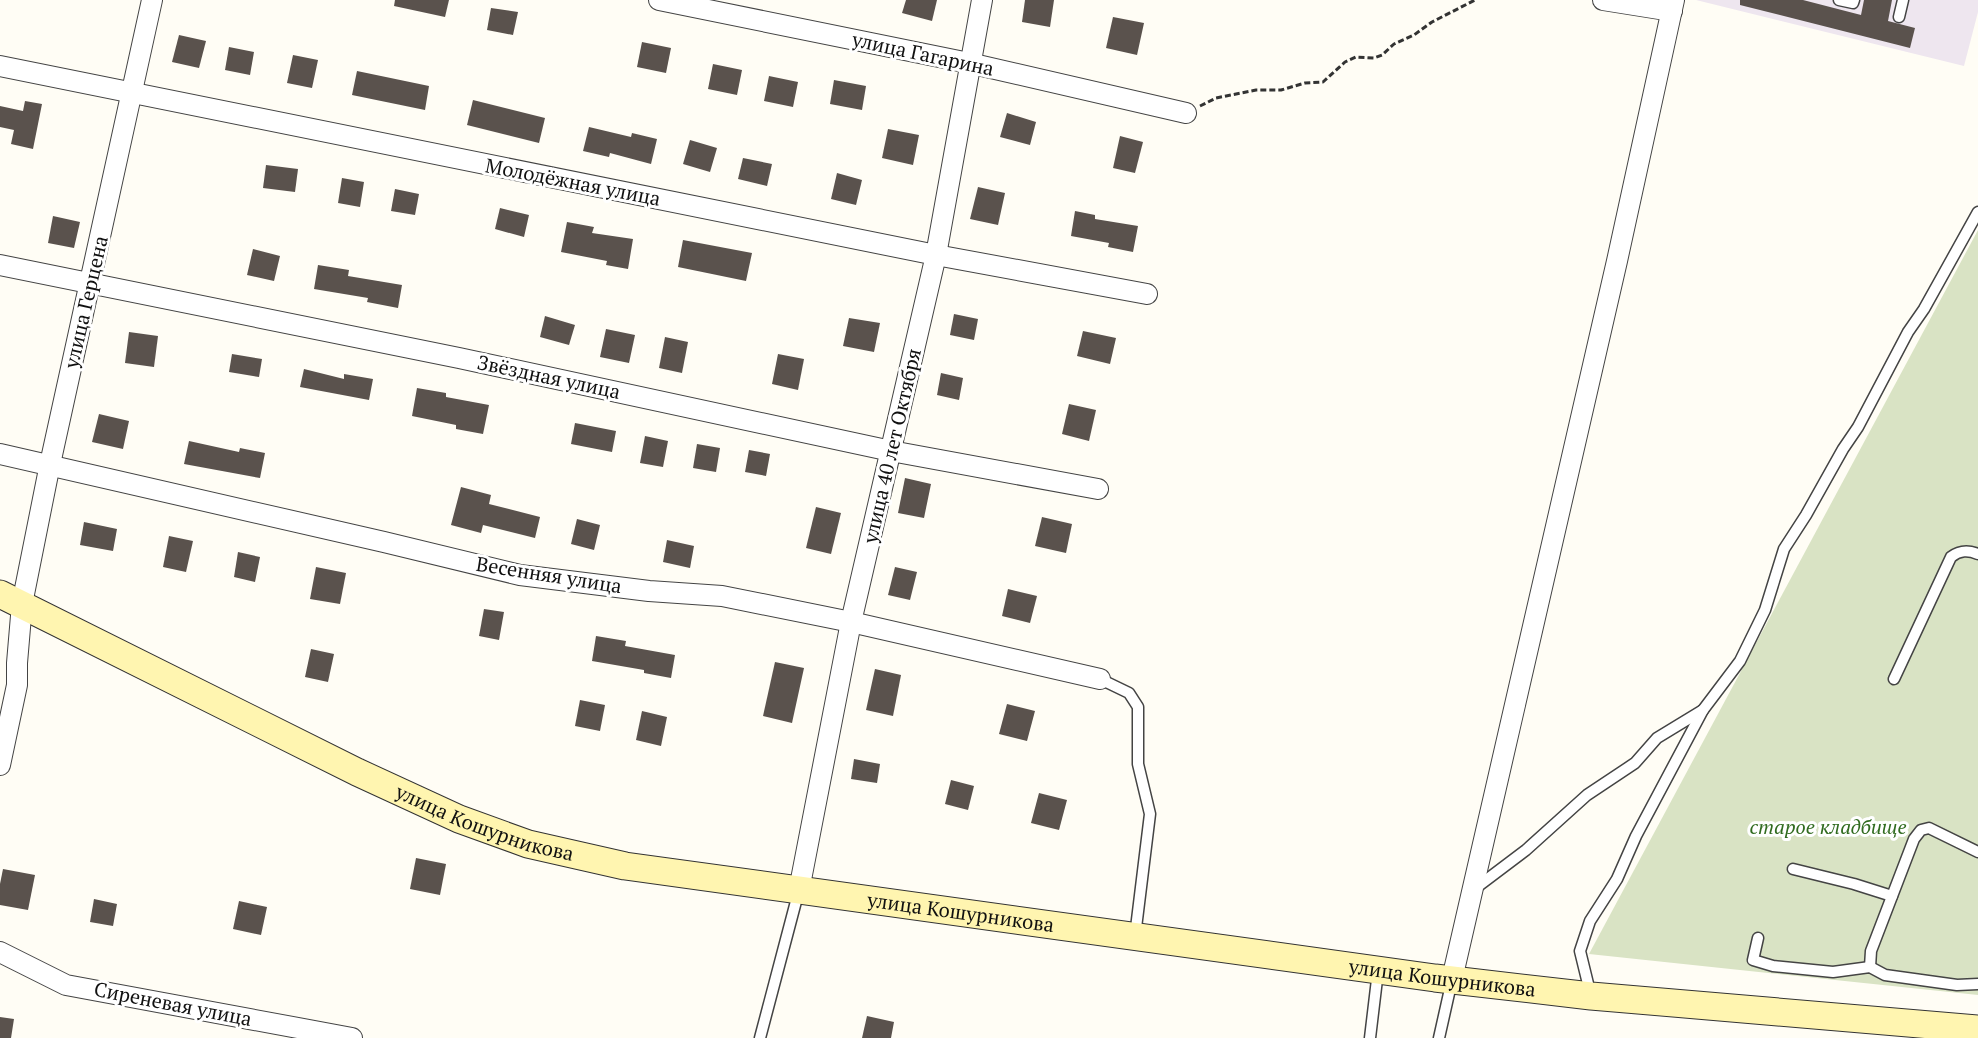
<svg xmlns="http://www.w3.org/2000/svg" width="1978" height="1038" viewBox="0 0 1978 1038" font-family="'PT Serif',serif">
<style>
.industrial{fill:#eee6ef}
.cemetery{fill:#d9e3c4}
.building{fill:#5a524d}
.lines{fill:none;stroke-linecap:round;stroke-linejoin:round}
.lane-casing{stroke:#444;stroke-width:13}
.street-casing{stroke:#444;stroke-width:22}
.secondary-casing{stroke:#333;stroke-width:29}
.path{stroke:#333;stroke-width:3;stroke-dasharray:6 3;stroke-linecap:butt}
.lane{stroke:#fff;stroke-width:10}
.street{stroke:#fff;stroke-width:20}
.secondary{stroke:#fff5b0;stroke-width:27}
.labels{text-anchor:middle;stroke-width:6;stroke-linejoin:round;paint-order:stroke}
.street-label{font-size:20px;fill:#111;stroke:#fff}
.park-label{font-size:20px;font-style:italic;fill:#306b1f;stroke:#fff}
</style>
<rect width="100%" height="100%" fill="#fffdf5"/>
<path class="industrial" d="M1696,0H1978V12L1964,66Z"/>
<path class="cemetery" d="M1978,230V995L1589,954Z"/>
<g class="building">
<path d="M395,0H449L445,17L394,6Z"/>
<path d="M906,0H937L932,21L902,13Z"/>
<path d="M1025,0H1054L1050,27L1022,22Z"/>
<path d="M1740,0H1803L1861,15L1864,0H1892L1888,21L1915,28L1910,48L1740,5Z"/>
<path d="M491,8L518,12L513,35L487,30Z"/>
<path d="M1113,17L1144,23L1137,55L1106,48Z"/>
<path d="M179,35L206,41L199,68L172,62Z"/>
<path d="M642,42L671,48L666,73L637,67Z"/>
<path d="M229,47L254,52L250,75L225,70Z"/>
<path d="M293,55L318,60L312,88L287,83Z"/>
<path d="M713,64L742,70L737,95L708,89Z"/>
<path d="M357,71L429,86L425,110L352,95Z"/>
<path d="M769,76L798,82L793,107L764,101Z"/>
<path d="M834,80L866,86L862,110L830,104Z"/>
<path d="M473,100L545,118L539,143L467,125Z"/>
<path d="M25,101L42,104L33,149L11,144L14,130L0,127V106L23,111Z"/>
<path d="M1007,113L1036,122L1030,145L1000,137Z"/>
<path d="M589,127L631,137L632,133L657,139L651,164L610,153L609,157L583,151Z"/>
<path d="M888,129L919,135L913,165L882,158Z"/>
<path d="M1120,136L1143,142L1135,173L1113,168Z"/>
<path d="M690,140L717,148L710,172L683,164Z"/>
<path d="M743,158L772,164L767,186L738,179Z"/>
<path d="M266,165L298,169L295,192L263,188Z"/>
<path d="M837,173L862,180L856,205L831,199Z"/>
<path d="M342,178L364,182L360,207L338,203Z"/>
<path d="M978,187L1005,193L998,225L970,219Z"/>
<path d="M395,189L419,194L415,215L391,211Z"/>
<path d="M500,208L529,215L524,237L495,229Z"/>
<path d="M1075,211L1095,215V219L1138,226L1133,252L1108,247L1109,243L1071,236Z"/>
<path d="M53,216L80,222L74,248L48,243Z"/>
<path d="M567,222L594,227L592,233L633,239L628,269L606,265L607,261L561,252Z"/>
<path d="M683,240L752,253L746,281L678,267Z"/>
<path d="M253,249L280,256L274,281L247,275Z"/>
<path d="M318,265L349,270L348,276L402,285L398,308L367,302L368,298L314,289Z"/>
<path d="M954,314L978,319L974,340L950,335Z"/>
<path d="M545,316L575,325L569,345L540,337Z"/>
<path d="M849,318L880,323L874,352L843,346Z"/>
<path d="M606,329L635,335L629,363L600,357Z"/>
<path d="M1083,331L1116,338L1110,364L1077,356Z"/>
<path d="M129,332L158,336L154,367L125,363Z"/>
<path d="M665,337L688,342L682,373L659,368Z"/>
<path d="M232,354L262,359L259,377L229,372Z"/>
<path d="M778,354L804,359L798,390L772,384Z"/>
<path d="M304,369L344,379V374L373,379L369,400L300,387Z"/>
<path d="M941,373L963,378L959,400L937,395Z"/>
<path d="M417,388L446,393V397L489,405L483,434L456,429V425L412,416Z"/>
<path d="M1069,404L1096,410L1089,441L1062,434Z"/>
<path d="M99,414L129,421L123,449L92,442Z"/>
<path d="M575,423L616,431L612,452L571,444Z"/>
<path d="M645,436L668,441L663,467L640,463Z"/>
<path d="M189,441L239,452L240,448L265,453L260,478L184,464Z"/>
<path d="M697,444L720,448L716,472L693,468Z"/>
<path d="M749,450L770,454L766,476L745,472Z"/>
<path d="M905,478L931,484L924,518L898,513Z"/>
<path d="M461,487L491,495L489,504L540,517L535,538L483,525L481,533L451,525Z"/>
<path d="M816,507L841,513L831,554L806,548Z"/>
<path d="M1042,517L1072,524L1066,553L1035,546Z"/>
<path d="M577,519L600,525L594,550L571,544Z"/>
<path d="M84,522L117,529L113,551L80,545Z"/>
<path d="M169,536L193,541L186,572L163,567Z"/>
<path d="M667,540L694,546L690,568L663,562Z"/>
<path d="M238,552L260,557L255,582L234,577Z"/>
<path d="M316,567L346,573L340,604L310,599Z"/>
<path d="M895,567L917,572L910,600L888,595Z"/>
<path d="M1008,589L1037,596L1030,623L1002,616Z"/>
<path d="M484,609L504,612L499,640L479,636Z"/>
<path d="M596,636L626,641L625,646L675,655L671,678L644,673V670L592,661Z"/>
<path d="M311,649L334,654L328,682L305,677Z"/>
<path d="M775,662L804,668L792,723L763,716Z"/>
<path d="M875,669L901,675L893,716L866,710Z"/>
<path d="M580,700L605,705L600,731L575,726Z"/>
<path d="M1007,704L1035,711L1027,741L999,734Z"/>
<path d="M642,711L667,717L661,746L636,740Z"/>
<path d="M854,759L880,764L877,783L851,779Z"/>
<path d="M951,780L974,786L968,810L945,804Z"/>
<path d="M1039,793L1067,800L1059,830L1031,823Z"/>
<path d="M416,858L446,864L440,895L410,889Z"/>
<path d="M3,869L35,875L28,910L0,905V884Z"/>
<path d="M94,899L117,904L113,926L90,922Z"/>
<path d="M239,901L267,907L261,935L233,929Z"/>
<path d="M867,1016L894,1022L891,1038H862Z"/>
<path d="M0,1017L14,1019L11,1038H0Z"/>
</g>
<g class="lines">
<defs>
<g id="lane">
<path d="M1839,0L1853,3L1854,0"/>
<path d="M1899,17L1903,0"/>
<path d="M1100,679L1129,693L1138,707V764L1150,814L1135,936"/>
<path d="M1894,679L1951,557C1960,550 1968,550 1978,554"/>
<path d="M1793,869L1854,884L1892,896"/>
<path d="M1473,890L1526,850L1587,795L1635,763L1657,738L1703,710"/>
<path d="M1758,938L1753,960L1773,966L1833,972L1870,967L1885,975L1957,985L1978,984"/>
<path d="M1870,967L1871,951L1914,839L1921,830L1929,828L1978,852"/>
<path d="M1591,996L1580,951L1590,921L1617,879L1636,836L1703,710L1740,661L1765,610L1784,549L1806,515L1843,449L1858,427L1908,332L1924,309L1978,212"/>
<path d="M760,1038L799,890"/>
<path d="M1370,1038L1378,971"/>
<path d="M1439,1038L1452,980"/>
</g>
<g id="street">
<path d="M659,0L969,63L1186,113"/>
<path d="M1603,0L1672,11"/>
<path d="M0,66L936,255L1147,294"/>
<path d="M0,265L459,358L891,451L1098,489"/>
<path d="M0,454L384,542L520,575L649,591L722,596L851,622L1100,679"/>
<path d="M0,765L17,685V663L22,604L50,464L152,0"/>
<path d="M799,890L851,622L936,255L982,0"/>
<path d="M0,952L66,985L352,1038"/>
<path d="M1452,979L1617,261L1674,0"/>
</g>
<g id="secondary">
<path id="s1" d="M0,594L357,772L459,819L528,844L625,866L1435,978L1591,996L1978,1029"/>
</g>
</defs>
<use href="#lane" class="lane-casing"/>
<use href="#street" class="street-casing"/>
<use href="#secondary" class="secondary-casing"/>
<path class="path" d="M1200,106L1216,98L1256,90H1281L1305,83L1323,82L1345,62L1356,57L1374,58L1382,55L1394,44L1414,35L1432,22L1475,0"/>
<use href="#lane" class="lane"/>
<use href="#street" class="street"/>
<use href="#secondary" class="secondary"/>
</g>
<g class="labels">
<g class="street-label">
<text transform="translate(923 54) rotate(12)" y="7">улица Гагарина</text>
<text transform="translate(573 182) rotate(11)" y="7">Молодёжная улица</text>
<text transform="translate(86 302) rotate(-77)" y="7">улица Герцена</text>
<text transform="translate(549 377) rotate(12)" y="7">Звёздная улица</text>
<text transform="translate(892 446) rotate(-77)" y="7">улица 40 лет Октября</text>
<text transform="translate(549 575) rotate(9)" y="7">Весенняя улица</text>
<text dy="7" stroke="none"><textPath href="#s1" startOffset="537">улица Кошурникова</textPath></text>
<text dy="7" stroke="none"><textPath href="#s1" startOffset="1023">улица Кошурникова</textPath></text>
<text dy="7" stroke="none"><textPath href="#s1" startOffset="1509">улица Кошурникова</textPath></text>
<text transform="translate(173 1004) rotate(11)" y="7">Сиреневая улица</text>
</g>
<g class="park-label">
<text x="1828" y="834">старое кладбище</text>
</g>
</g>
</svg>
